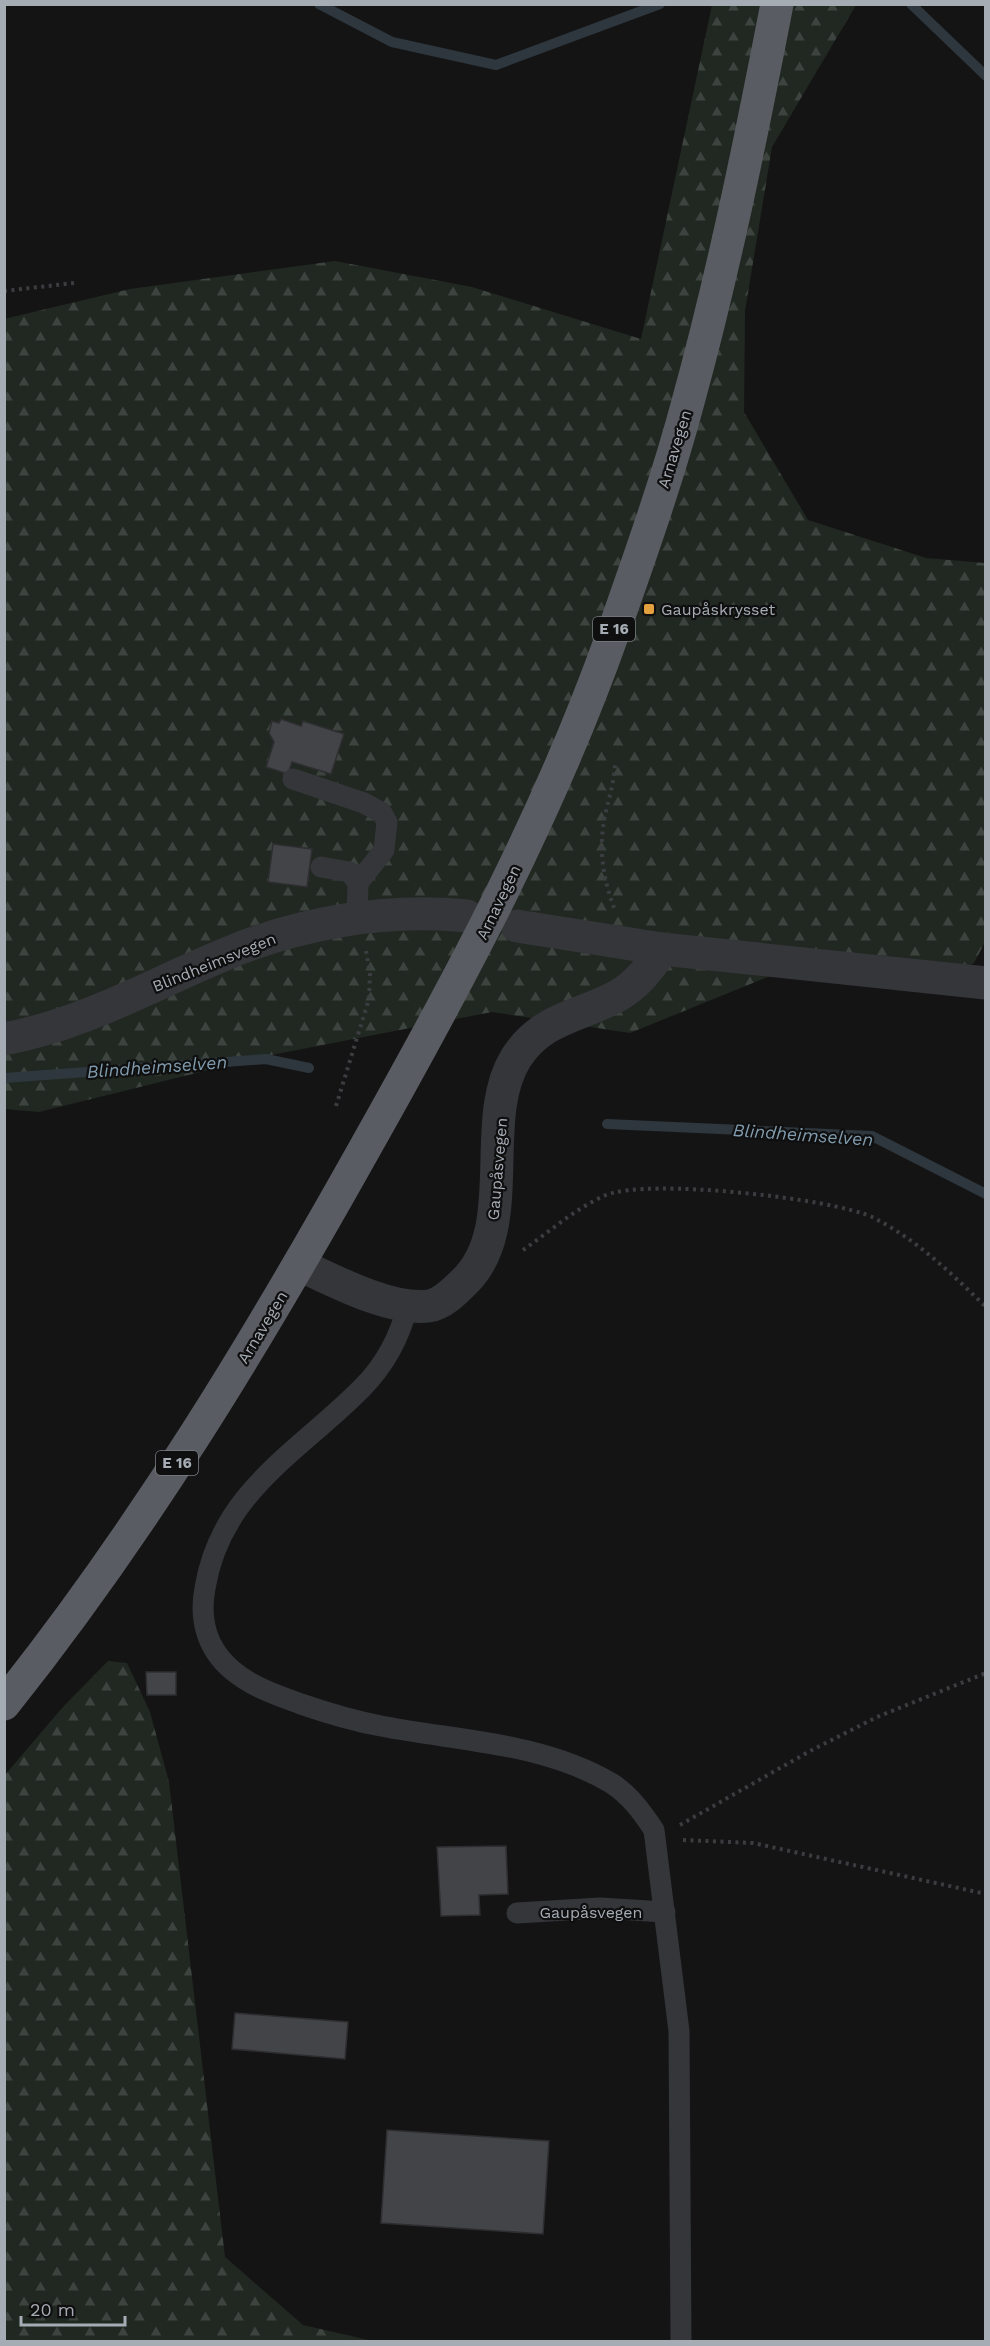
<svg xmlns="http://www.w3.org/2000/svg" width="990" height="2346" viewBox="0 0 990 2346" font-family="'Work Sans',sans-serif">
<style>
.forest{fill:url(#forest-firs)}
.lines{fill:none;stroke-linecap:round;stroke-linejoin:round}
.stream{stroke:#2e373d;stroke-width:10}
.building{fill:#434448;stroke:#2e2e31;stroke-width:1.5}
.path{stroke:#3b3d41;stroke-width:4;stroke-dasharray:3 4.5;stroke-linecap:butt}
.service{stroke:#35363a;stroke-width:21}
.tertiary{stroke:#35363a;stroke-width:33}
.trunk{stroke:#595c62;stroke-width:33}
.poi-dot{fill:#e2a03f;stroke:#0f0f10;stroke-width:2}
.labels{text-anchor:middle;stroke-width:4.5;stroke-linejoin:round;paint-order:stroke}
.shield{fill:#0f0f10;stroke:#797d83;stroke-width:1.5}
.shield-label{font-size:15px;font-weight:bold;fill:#a6acb4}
.street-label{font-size:16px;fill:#a6acb4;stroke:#0f0f10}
.poi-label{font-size:16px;fill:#a6acb4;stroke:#0f0f10;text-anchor:start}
.water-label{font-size:18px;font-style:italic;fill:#809bad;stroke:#0f0f10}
</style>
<defs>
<pattern id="forest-firs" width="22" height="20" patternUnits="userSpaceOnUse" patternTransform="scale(1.5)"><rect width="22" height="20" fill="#202821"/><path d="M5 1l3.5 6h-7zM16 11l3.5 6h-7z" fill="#3d443f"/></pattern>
</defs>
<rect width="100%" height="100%" fill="#141415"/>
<g class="forest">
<path d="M712,5H856L772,147L745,311L744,412L808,520L926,558L985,563L986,940L974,963L942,983L797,965L630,1033L492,1012L261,1057L39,1112L5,1109L4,319L130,289L335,261L472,287L641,339Z"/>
<path d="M108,1661L127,1663L150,1712L169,1782L225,2257L303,2325L373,2341H5V1775L62,1708Z"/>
</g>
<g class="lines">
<g class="stream">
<path d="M319,4L392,42L496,65L660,4"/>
<path d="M911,4L986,76"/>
<path d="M4,1078L266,1059L309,1068"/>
<path d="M607,1124L872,1136L986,1194"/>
</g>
</g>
<g class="building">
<path d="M281,719L301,726L303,721L344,734L331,774L292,762L288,774L266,767L274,742L269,733L272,721L279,723Z"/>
<path d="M273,844L312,849L307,887L268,882Z"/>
<path d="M146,1672H176V1695H147Z"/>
<path d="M506,1846L508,1894L479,1895L480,1915L441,1916L437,1847Z"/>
<path d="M235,2013L348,2022L345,2059L232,2049Z"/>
<path d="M387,2130L549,2141L543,2234L381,2223Z"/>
</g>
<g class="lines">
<g class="path">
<path d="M4,291L74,283"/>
<path d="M614,908C602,875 598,845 606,811C610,795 614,781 615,765"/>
<path d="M336,1106L369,999L370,974L366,951"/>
<path d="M523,1250C549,1232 576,1208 606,1195C647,1178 831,1198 872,1217C916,1239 951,1273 986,1307"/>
<path d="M680,1825L810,1751L877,1717L986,1673"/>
<path d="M683,1840L753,1843L986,1894"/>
</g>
<g class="service">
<path d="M293,779L364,803L382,813L387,822L384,850L358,883"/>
<path d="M321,867L350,872L358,883L357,919"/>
<path d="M408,1305C400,1336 385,1365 362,1388C299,1452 221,1491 205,1588C199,1620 207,1649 232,1670C252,1687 276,1695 301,1704C327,1713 354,1721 381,1726C457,1741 542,1742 611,1783C630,1795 642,1812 654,1830L679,2031L681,2342"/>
<path d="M517,1913L600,1908L665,1912"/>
</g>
<g class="tertiary">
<path d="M517,926L662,949L986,983"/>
<path d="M4,1039C82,1025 149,986 221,956C297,923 384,908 467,916"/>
<path d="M300,1265C334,1281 391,1311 429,1306C442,1304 454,1292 463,1283C521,1230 477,1120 516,1058C542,1017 580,1017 619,995C638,984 651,967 662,949"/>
</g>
<path class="trunk" d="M4,1704C143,1530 257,1341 365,1148C458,983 548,816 612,636C639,559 667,481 688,402C724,271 751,138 777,4"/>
</g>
<rect class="poi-dot" x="643" y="603" width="12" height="12" rx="3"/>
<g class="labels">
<g class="shield">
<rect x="593" y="617" width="42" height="24" rx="4.5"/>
<rect x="156" y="1451" width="42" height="24" rx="4.5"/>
</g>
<g class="shield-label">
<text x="614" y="634">E 16</text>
<text x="177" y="1468">E 16</text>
</g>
<g class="street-label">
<text transform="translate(674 449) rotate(-73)" y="6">Arnavegen</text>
<text transform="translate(498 902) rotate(-64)" y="6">Arnavegen</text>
<text transform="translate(214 962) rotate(-22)" y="6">Blindheimsvegen</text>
<text transform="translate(497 1169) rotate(-85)" y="6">Gaupåsvegen</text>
<text transform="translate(262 1327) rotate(-59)" y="6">Arnavegen</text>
<text x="591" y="1918">Gaupåsvegen</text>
</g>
<g class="poi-label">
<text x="661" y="615">Gaupåskrysset</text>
</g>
<g class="water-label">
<text transform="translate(157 1067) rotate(-4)" y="6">Blindheimselven</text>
<text transform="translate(803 1135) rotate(4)" y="6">Blindheimselven</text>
</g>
</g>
<rect width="990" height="2346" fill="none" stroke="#a6acb4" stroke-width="12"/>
<path d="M21 2316v9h104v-9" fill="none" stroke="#a6acb4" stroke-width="3"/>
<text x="30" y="2316" font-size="18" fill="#a6acb4" stroke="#0f0f10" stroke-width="4.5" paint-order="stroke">20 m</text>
</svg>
